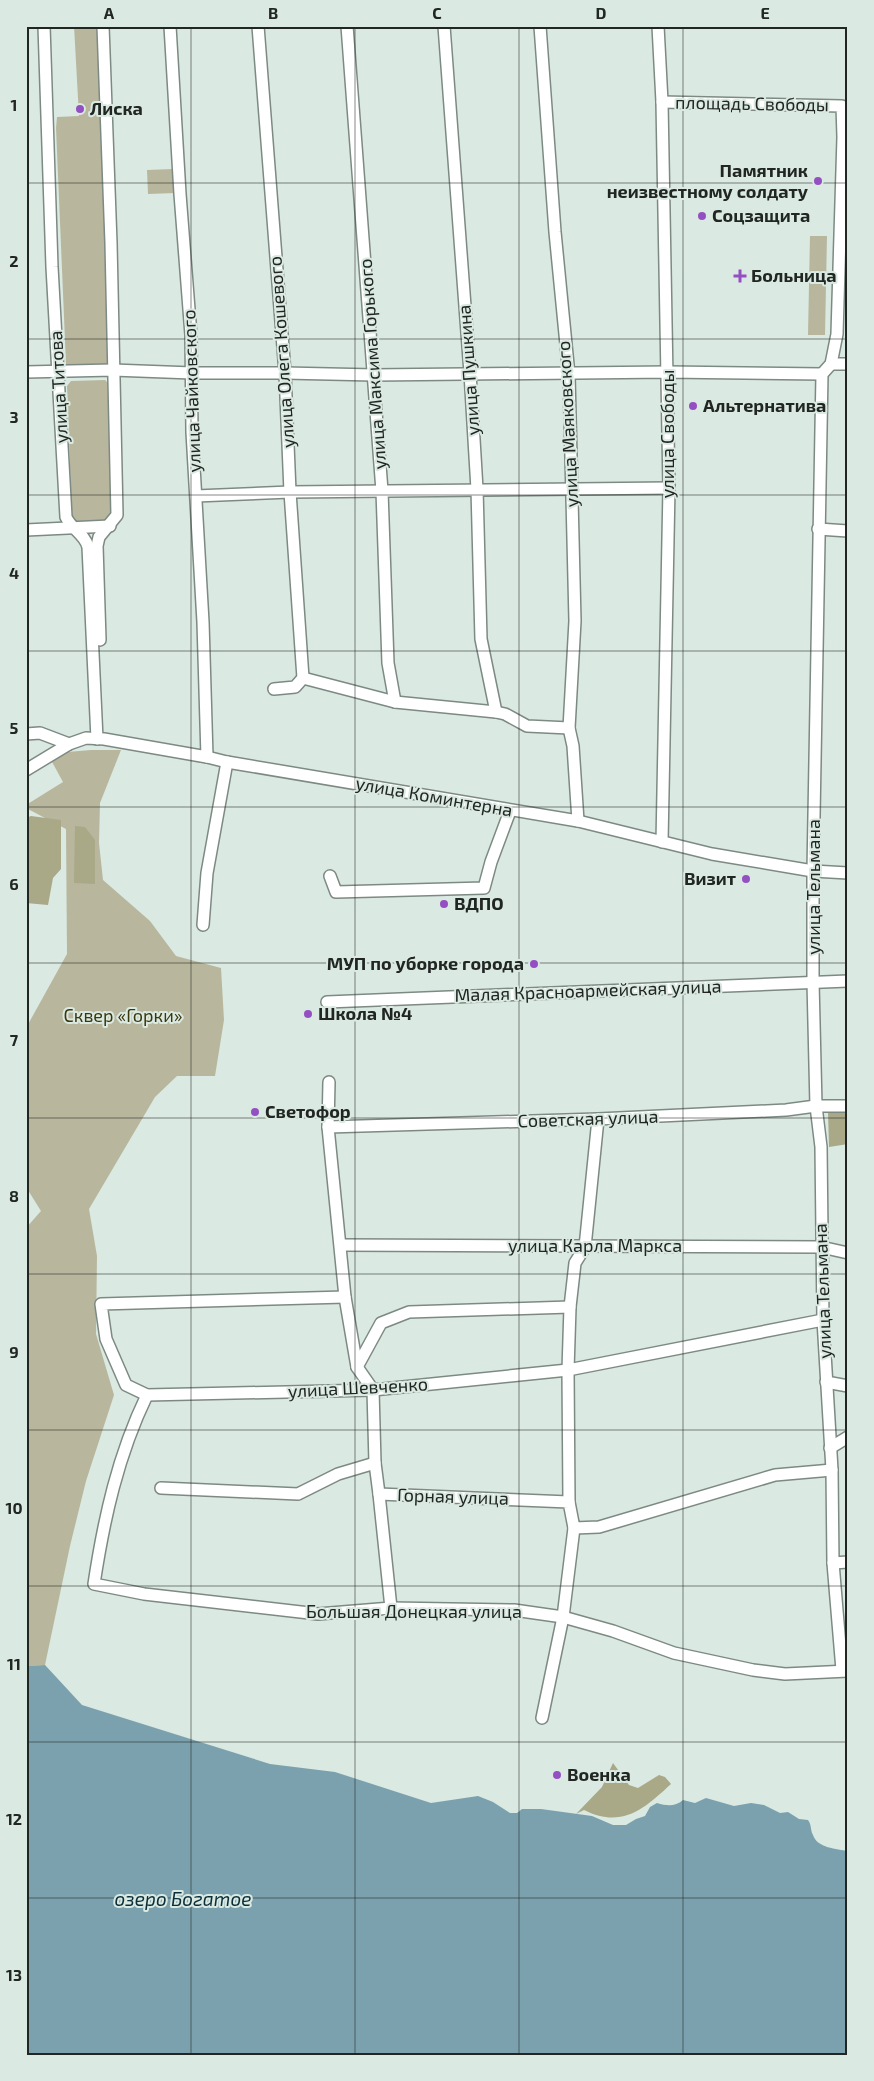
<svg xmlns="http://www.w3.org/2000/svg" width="874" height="2081" viewBox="0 0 874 2081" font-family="'Exo 2',sans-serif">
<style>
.green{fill:#b8b79e}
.forest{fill:#a9a887}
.water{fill:#7ba1ae}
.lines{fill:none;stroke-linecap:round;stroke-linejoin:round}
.minor-casing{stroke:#7d8a83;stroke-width:14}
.minor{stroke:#fff;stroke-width:11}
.grid{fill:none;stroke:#212623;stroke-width:1;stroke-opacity:0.55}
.poi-dot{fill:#944fc3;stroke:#dae9e1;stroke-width:2}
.labels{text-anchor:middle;stroke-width:4;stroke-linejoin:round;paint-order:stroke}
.street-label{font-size:18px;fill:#212623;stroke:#dae9e1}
.poi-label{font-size:18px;font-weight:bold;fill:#212623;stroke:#dae9e1;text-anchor:start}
.park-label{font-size:18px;fill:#3a370c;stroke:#dae9e1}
.water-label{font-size:19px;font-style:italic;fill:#0a2f3a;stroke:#dae9e1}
.neatline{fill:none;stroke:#212623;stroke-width:2}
.grid-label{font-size:16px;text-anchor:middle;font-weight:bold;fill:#212623}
</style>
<rect width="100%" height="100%" fill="#dae9e1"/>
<g class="green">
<path d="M74,26H101L109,366L68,367L66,364L56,128L57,117L79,116Z"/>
<path d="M173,169L175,193L148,194L147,170Z"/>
<path d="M810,236H827L825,335H808Z"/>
<path d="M105,380L111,386L113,513L111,520L77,527L72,520L67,386L71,381Z"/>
<path d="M91,750H121L100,803L99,843L103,880L150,921L176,956L221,968L224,1020L215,1076H177L155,1097L89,1209L97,1256L96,1334L114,1395L86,1481L70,1546L45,1665L26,1666V1228L41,1211L26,1187V1028L67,954L66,829L26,808V805L63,782L51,760L67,752Z"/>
</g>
<g class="forest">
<path d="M31,816L61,820V869L53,878L48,905L26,903V818Z"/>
<path d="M75,826L85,827L95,840V884L74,883Z"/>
<path d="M848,1110V1144L829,1147L828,1111Z"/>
<path d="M613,1763L629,1785L638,1788L659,1775L665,1777L671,1784C644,1809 622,1829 584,1810L576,1814L602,1787Z"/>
</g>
<path class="water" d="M45,1665L82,1705L270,1764L335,1772L431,1803L478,1796L493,1802L510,1813H517L522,1809H541L592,1816L613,1825H626L636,1819L645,1816L650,1807L657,1803C667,1806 675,1807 683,1800L695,1803L706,1798L734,1806L751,1803L764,1805L780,1813L788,1812L799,1819L808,1820C812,1826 810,1829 813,1835C817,1848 837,1849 848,1851V2055H26V1666Z"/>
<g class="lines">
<defs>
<g id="minor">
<path d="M44,26L52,267L66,517C71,529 85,534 88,547L97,739"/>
<path d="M170,26L180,194L191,335L192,432L203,622L207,757"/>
<path d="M258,26L285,373L290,492L303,678"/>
<path d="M347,26L382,491L388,663L395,702"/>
<path d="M444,26L470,373L477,489L481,639L496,712"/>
<path d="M540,26L555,232L569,375L575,621L569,728L573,746L578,821"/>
<path d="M658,26L662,102L669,488L662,842"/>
<path d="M662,102L842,106L843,137L837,334L831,364L822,374L813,871V982L816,1106L821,1147L823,1320L832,1470L833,1563L842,1670"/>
<path d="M831,364H848"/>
<path d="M26,372L113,370L192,373H285L374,375L668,372L822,374"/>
<path d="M196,496L290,492L669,488"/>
<path d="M818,529L848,531"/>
<path d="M26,530L110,526"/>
<path d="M100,640L97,546L99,537L117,515L111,243L103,26"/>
<path d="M274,689L295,687L303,678L395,702L496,712L505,714L527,726L569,728"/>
<path d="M26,734L40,733L69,744"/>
<path d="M26,770L69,744L86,738L104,739L207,757L227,762L578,821L712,854L813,871L848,873"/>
<path d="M330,876L336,892L484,888L491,862L510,811"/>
<path d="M203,925L207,873L227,762"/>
<path d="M327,1002L848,981"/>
<path d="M329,1082L328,1127L345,1297L357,1367L373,1390L375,1463"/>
<path d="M328,1127L598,1119L786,1110L816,1106H848"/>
<path d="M341,1245L821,1247L848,1253"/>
<path d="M345,1297L101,1304L106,1339L126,1385L147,1395L373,1390L568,1370L823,1320"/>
<path d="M357,1367L381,1323L409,1312L570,1307"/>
<path d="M826,1382L848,1386"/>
<path d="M147,1395C118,1455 104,1518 94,1584L144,1594L318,1614L391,1608L514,1610L563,1617L613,1631L674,1653L753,1670L785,1674L848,1671"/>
<path d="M830,1448L848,1437"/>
<path d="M161,1488L298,1494L338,1474L375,1463L379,1494L569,1502L574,1528L599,1527L775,1475L832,1470"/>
<path d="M379,1494L391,1608"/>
<path d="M569,1502L568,1370L570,1307L575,1263L585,1247L598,1119"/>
<path d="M833,1563L848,1562"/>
<path d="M542,1718L563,1617L574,1528"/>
</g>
</defs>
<use href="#minor" class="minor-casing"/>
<use href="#minor" class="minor"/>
</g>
<path class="grid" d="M191,26V2055M355,26V2055M519,26V2055M683,26V2055M26,183H848M26,339H848M26,495H848M26,651H848M26,807H848M26,963H848M26,1118H848M26,1274H848M26,1430H848M26,1586H848M26,1742H848M26,1898H848"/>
<g class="poi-dot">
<circle cx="80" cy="109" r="5"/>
<circle cx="818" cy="181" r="5"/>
<circle cx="702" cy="216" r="5"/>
<path d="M737.5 268.5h5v5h5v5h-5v5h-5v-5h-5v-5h5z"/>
<circle cx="693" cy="406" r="5"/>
<circle cx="746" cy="879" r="5"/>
<circle cx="444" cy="904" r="5"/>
<circle cx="534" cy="964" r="5"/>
<circle cx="308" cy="1014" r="5"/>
<circle cx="255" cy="1112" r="5"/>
<circle cx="557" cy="1775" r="5"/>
</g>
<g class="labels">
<g class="street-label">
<text transform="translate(752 104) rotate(1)" y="6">площадь Свободы</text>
<text transform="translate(282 352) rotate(-94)" y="6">улица Олега Кошевого</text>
<text transform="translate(373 364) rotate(-94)" y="6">улица Максима Горького</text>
<text transform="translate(469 370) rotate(-94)" y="6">улица Пушкина</text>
<text transform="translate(59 387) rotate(-93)" y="6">улица Титова</text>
<text transform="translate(192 391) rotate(-92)" y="6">улица Чайковского</text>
<text transform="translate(568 424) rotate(-93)" y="6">улица Маяковского</text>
<text transform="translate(668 434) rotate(-90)" y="6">улица Свободы</text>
<text transform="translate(434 797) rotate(10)" y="6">улица Коминтерна</text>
<text transform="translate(814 887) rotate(-90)" y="6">улица Тельмана</text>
<text transform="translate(588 991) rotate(-2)" y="6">Малая Красноармейская улица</text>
<text transform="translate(588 1119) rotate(-2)" y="6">Советская улица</text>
<text x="595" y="1252">улица Карла Маркса</text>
<text transform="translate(823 1291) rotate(-92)" y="6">улица Тельмана</text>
<text transform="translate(358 1388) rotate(-3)" y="6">улица Шевченко</text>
<text transform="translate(453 1497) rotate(2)" y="6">Горная улица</text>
<text x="414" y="1618">Большая Донецкая улица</text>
</g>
<g class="poi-label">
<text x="90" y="115">Лиска</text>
<text x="808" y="177" text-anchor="end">Памятник<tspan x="808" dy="21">неизвестному солдату</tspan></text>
<text x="712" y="222">Соцзащита</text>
<text x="751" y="282">Больница</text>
<text x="703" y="412">Альтернатива</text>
<text x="736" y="885" text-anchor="end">Визит</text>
<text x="454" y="910">ВДПО</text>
<text x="524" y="970" text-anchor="end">МУП по уборке города</text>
<text x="318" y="1020">Школа №4</text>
<text x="265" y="1118">Светофор</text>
<text x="567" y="1781">Военка</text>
</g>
<g class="park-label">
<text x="123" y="1022">Сквер «Горки»</text>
</g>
<g class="water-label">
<text x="183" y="1906">озеро Богатое</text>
</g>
</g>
<rect width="874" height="2081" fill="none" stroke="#dae9e1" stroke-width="55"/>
<rect x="28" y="28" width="818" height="2026" class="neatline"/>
<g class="grid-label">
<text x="109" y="19">A</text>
<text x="273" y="19">B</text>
<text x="437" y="19">C</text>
<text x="601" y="19">D</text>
<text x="765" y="19">E</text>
<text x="14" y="111">1</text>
<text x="14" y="267">2</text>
<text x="14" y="423">3</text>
<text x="14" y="579">4</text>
<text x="14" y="734">5</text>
<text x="14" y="890">6</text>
<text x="14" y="1046">7</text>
<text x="14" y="1202">8</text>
<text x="14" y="1358">9</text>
<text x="14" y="1514">10</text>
<text x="14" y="1670">11</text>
<text x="14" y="1825">12</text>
<text x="14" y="1981">13</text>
</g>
</svg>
